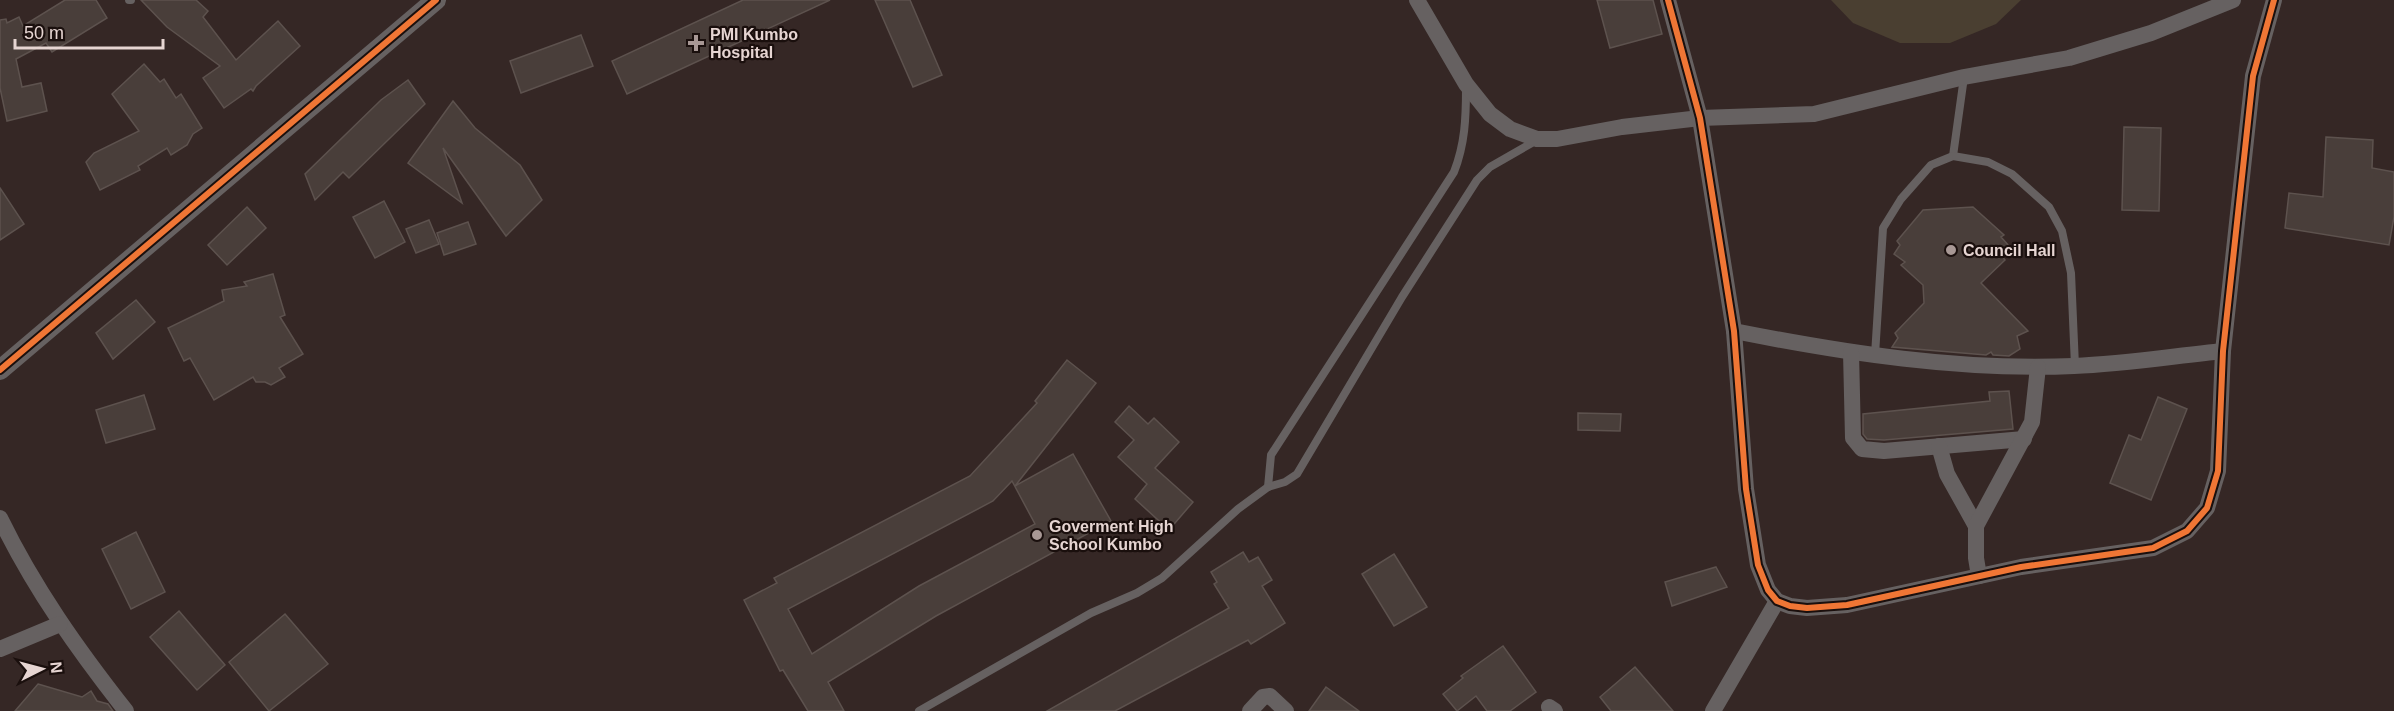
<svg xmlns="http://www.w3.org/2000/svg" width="2394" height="711" viewBox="0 0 2394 711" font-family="Helvetica,sans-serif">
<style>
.green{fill:#4a3f31}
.building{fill:#493e3a;stroke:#5d524e;stroke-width:1.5;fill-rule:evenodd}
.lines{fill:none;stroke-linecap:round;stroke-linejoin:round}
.service{stroke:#666161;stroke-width:8}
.minor{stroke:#666161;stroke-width:16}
.tertiary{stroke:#666161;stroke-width:20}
.cycleway-casing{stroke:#1a0f0d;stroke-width:10}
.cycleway{stroke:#f07635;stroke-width:6}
.poi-dot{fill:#a89895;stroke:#1a0f0d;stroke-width:2}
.labels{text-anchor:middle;stroke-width:4.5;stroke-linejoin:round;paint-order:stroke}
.poi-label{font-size:16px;font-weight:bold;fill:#e6d5d2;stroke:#1a0f0d;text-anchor:start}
</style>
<rect width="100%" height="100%" fill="#352725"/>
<path class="green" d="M1831,0H2021L1996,24L1950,43H1900L1853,23Z"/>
<g class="building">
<path d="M65,0H96L107,18L52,52L46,43L16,59L22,87L41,83L47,111L7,121L0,88V20L6,19L7,23L19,17L23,26Z"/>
<path d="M141,0H196L208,11L203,17L236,60L278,21L300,46L256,86L253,91L251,89L224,108L203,78L220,66L167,27Z"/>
<path d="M743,0H830L627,94L612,61Z"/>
<path d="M875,0H910L942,75L913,87Z"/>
<path d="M1597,0H1653L1662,34L1610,48Z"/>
<path d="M581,35L593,66L521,93L510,61Z"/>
<path d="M144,64L160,82L164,79L176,98L181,94L202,128L193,134L187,145L171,155L167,148L138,166L140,170L100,190L86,162L94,153L139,131L112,94Z"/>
<path d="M408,80L425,104L349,178L343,172L315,200L305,174L381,100Z"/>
<path d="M453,101L475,128L520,165L542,200L506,236L443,148L462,203L408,163Z"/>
<path d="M2124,127L2161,128L2159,211L2122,210Z"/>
<path d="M2326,137L2373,140L2372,168L2394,172V217L2389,245L2285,228L2289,193L2323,197Z"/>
<path d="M0,188L24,224L0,240Z"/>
<path d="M384,201L405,242L375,258L353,217Z"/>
<path d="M247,207L266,228L227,265L208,245Z"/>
<path d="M1973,207L2004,235L2001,237L2009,246L2000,254L2005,260L1981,283L2028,331L2017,336L2020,349L2009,356L1993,355L1991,352L1986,355L1892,347L1898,338L1895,333L1924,303L1923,285L1901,265L1905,262L1894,254L1900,245L1897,241L1923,210Z"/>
<path d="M429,220L439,244L416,253L406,229Z"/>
<path d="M468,222L476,244L444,255L437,233Z"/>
<path d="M273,274L285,315L280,317L303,354L279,368L285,377L271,385L265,382H256L253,377L214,400L190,358L184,361L168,328L224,301L222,290L247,286L244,282Z"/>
<path d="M136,300L155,322L113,359L96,333Z"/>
<path d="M1067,360L1096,383L1015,486L1073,454L1111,521L936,616L828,682L844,711H808L783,670L780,671L744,600L777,583L774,578L970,476L1037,403L1035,401ZM1012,481L1035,524L919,586L812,654L788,609L993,501Z"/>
<path d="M2009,391L2013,429L1884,440L1867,439L1863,434V414L1990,401L1989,392Z"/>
<path d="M144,395L155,429L106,443L96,410Z"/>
<path d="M2158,397L2187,409L2151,500L2110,483L2129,435L2141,440Z"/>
<path d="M1129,406L1148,424L1154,418L1179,442L1155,468L1193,502L1169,530L1135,499L1147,484L1118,457L1134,440L1115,422Z"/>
<path d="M1578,413L1621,414L1620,431L1578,430Z"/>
<path d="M136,532L165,592L131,609L102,549Z"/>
<path d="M1243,552L1249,562L1258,557L1272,580L1262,586L1285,623L1251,644L1248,640L1115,711H1047L1229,608L1214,584L1217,582L1211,572Z"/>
<path d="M1394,554L1427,607L1394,626L1362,574Z"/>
<path d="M1716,567L1727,587L1672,606L1665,582Z"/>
<path d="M179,611L225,665L197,690L150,637Z"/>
<path d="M285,614L328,664L269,711L229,662Z"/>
<path d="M1503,646L1536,692L1510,711H1487L1476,696L1457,711L1443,694L1463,678L1461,676Z"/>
<path d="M1635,667L1673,711H1611L1600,697Z"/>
<path d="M38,684L82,697L91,691L97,701L108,704L113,711H15Z"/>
<path d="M1326,687L1359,711H1309Z"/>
</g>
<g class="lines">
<g class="service">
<path d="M129,0H131"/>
<path d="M1953,156L1964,77"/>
<path d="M1875,355L1883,228L1901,199L1931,165L1953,156L1988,162L2012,174L2049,207L2062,231L2071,273L2075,366"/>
<path d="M1268,487L1271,455L1454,172C1465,144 1466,118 1466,88"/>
<path d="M919,711L1091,613L1137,593L1162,578L1238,509L1268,487L1285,482L1297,474L1402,297L1477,180L1490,167L1537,140"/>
</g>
<g class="minor">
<path d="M1417,0L1466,84L1490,114L1510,129L1537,139H1557L1622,127L1700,118L1814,114L1964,77L2069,58L2151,33L2233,0"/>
<path d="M1668,0L1700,118L1734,331L1746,489L1758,565L1768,590L1777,601L1790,606L1807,608L1847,605L2021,567L2153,548L2187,531L2207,508L2218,471L2223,351L2253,76L2274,0"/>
<path d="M1734,331C1845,353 1960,371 2074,366C2123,364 2174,356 2223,351"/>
<path d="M1851,352L1853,438L1862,449L1884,451L2024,439"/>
<path d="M1939,446L1947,474L1976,526"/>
<path d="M0,518C34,588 78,650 126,711"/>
<path d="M1979,576L1976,558V526L2032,422L2038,367"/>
<path d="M0,649L60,624"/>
<path d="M1549,707L1555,711"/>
<path d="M1250,711L1263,697L1270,696L1286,711"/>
<path d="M1713,711L1777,601"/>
</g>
<path class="tertiary" d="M0,370L436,0"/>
<defs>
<g id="cycleway">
<path d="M1668,0L1700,118L1734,331L1746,489L1758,565L1768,590L1777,601L1790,606L1807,608L1847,605L2021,567L2153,548L2187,531L2207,508L2218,471L2223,351L2253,76L2274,0"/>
<path d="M0,370L436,0"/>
</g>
</defs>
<use href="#cycleway" class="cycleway-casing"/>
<use href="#cycleway" class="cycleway"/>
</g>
<g class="poi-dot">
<path d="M693 34h6v6h6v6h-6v6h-6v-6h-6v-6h6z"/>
<circle cx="1951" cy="250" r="6"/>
<circle cx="1037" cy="535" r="6"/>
</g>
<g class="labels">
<g class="poi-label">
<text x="710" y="40">PMI Kumbo<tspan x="710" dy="18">Hospital</tspan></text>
<text x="1963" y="256">Council Hall</text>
<text x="1049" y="532">Goverment High<tspan x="1049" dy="18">School Kumbo</tspan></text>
</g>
</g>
<g transform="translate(42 669) rotate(84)" stroke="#1a0f0d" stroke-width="4.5" paint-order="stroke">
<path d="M0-4.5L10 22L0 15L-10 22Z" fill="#e6d5d2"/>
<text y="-9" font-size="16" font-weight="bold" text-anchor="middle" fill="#e6d5d2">N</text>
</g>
<path d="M15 39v9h148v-9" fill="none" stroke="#e6d5d2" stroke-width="3"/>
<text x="24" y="39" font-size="18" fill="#e6d5d2" stroke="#1a0f0d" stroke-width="4.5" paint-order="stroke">50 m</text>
</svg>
